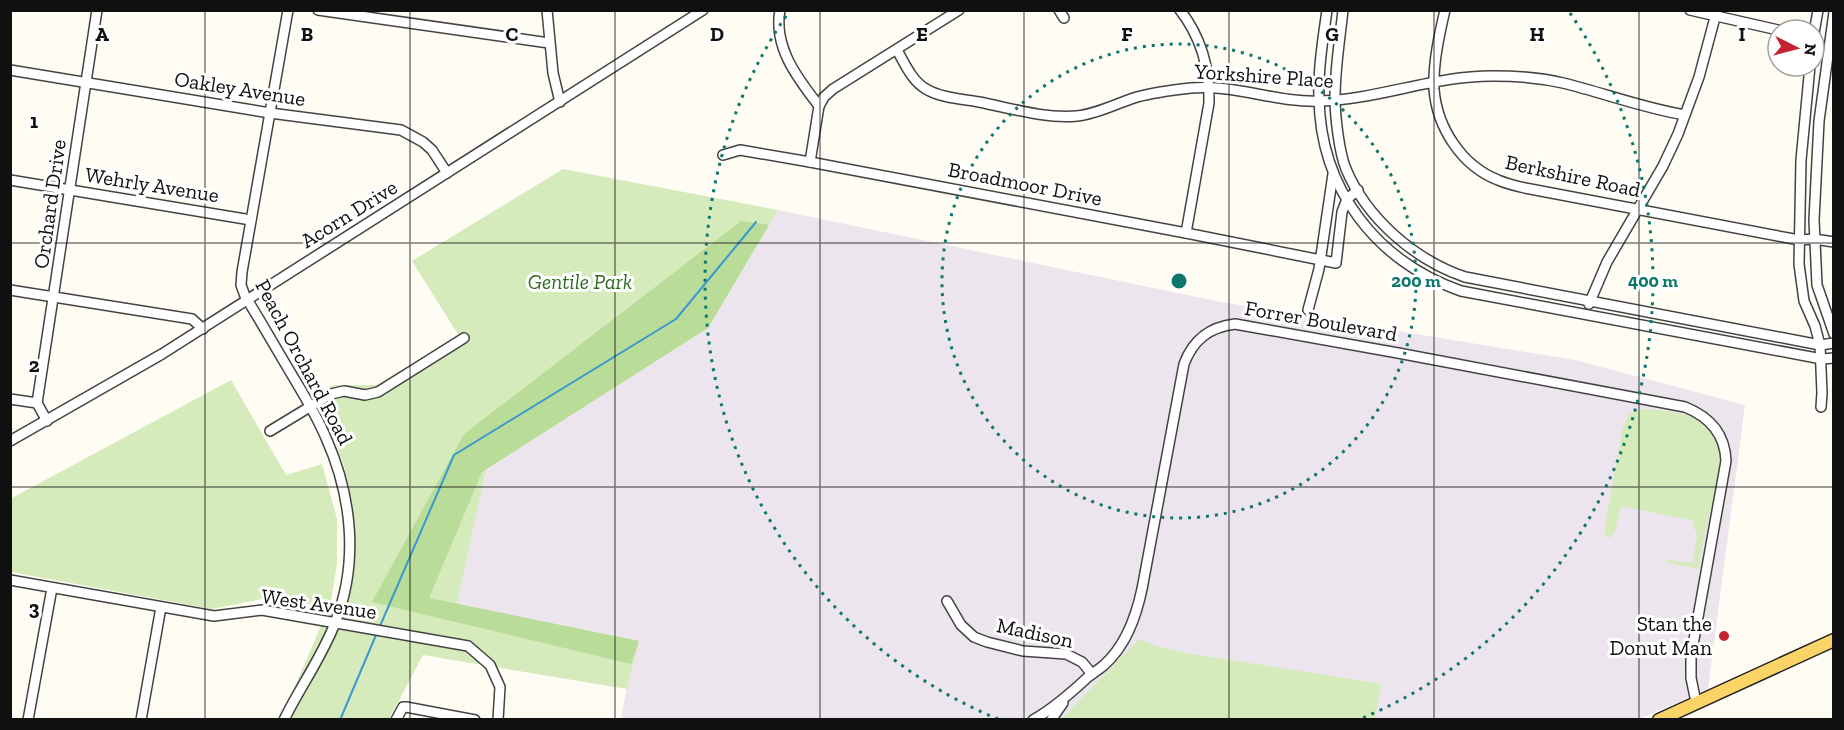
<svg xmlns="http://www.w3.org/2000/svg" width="1844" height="730" viewBox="0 0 1844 730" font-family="'Zilla Slab',serif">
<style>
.industrial{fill:#ede5ee}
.green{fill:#d5ebbb}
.forest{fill:#b9dc99}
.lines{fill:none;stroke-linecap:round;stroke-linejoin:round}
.stream{stroke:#3b98d0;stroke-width:2}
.minor-casing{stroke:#434343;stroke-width:12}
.major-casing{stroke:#212121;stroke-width:15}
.minor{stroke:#fff;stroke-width:9}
.major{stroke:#fbd467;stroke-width:12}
.grid{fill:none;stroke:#101010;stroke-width:1.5;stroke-opacity:0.55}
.ring{fill:none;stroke:#0f766e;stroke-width:3;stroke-dasharray:3 6}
.poi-dot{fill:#c4242f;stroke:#fff;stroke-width:2}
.labels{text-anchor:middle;stroke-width:6;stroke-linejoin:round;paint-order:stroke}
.street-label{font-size:21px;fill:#101010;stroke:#fff}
.park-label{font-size:21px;font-style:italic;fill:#2f6a1e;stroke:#fff}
.poi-label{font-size:21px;fill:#101010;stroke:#fff;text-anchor:end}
.grid-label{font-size:20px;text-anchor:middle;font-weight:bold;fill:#101010;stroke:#fff;stroke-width:6;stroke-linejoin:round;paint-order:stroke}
.centre{fill:#0f766e;stroke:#fff;stroke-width:3}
.ring-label{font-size:18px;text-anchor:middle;font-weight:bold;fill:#0f766e;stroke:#fff;stroke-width:6;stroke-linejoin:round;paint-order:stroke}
</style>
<rect width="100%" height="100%" fill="#fffcf3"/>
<path class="industrial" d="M778,210L1221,302L1575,360L1745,405L1708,689L1639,719H621L631,664L429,599L482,472L708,328Z"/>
<g class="green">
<path d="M563,169L778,210L708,328L488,459L457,604L639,641L627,689L423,655L389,719H281L329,607L267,598L212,609L11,572L10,499L231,380L286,475L322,464L337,519V564L330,607L335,623L341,620C358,575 358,503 341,457C334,436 320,416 310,396L334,385H376L459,336L412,261Z"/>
<path d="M1641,409C1659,410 1688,411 1703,423C1712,432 1720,447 1720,460C1721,481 1711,507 1706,528C1703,541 1701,555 1698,569L1665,562L1668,560L1693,563L1697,533L1693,527L1694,521L1621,506L1615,531L1611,537L1608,538L1604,533L1622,431L1629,414Z"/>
<path d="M1139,639L1156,646L1187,653L1381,684L1375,719H1061Z"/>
</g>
<path class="forest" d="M741,221L769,225L708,328L482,472L429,598L639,641L631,664L372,602L464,434Z"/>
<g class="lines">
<g class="stream">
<path d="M380,626L454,455L676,319L756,222"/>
<path d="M340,720L376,635"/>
</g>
<defs>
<g id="minor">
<path d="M318,10L549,43"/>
<path d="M547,10L553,73L560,102"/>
<path d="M780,10C773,47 798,79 819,106L810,162"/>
<path d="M1059,10L1064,18"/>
<path d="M1180,10C1201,37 1210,69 1209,103L1186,233"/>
<path d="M1327,10C1323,39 1318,69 1319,97C1320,189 1376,261 1461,291L1822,359L1834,358"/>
<path d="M1343,10C1340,39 1335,68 1335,97C1335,116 1339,152 1346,169C1367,219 1415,260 1465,277L1820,345L1834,343"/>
<path d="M1445,10C1439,36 1433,63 1434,89C1437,128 1462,166 1498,180C1507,184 1516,186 1525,188L1799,240L1814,239L1834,242"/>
<path d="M1690,10L1778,30"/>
<path d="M1834,12L1819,121L1814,220L1817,285L1834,334"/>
<path d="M1814,33L1818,10"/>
<path d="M897,50C905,64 912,81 926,89C941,98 962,99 979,102C1010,108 1045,119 1077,116C1098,114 1117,103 1137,97C1155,92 1173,90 1191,88C1234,84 1277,103 1321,101C1380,99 1436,75 1495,76C1518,76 1541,78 1563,83C1604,93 1643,108 1685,115"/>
<path d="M1810,66L1801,160L1799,264L1804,301L1815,326L1820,345L1822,393L1821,407"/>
<path d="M10,70L270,113L401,130L423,142L432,150L447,173"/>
<path d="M819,106L824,97L833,89L959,10"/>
<path d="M723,155L740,150L810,162L1186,233L1336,263L1342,212L1347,199L1358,190"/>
<path d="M10,180L251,220"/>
<path d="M10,290L192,319L203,329"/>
<path d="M1589,304L1607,262L1663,166L1678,134L1699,77L1717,10"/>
<path d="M1308,310L1319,269L1333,174"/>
<path d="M10,399L37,403L47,421"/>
<path d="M37,403L97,10"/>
<path d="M270,431L331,394L344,391L365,395L378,392L464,338"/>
<path d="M10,441L162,354L703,10"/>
<path d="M10,580L214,616L262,610L468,646L490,665L500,687L498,720"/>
<path d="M947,601L961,625L974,637L987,642L1023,651L1066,654L1082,662L1092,674"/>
<path d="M28,720L52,588"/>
<path d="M141,720L161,607"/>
<path d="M284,720C300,687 322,657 335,623C359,563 352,496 326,438C316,414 302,392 289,370C274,345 260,320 245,296L241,285L242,272L288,10"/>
<path d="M396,720L403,707H406L475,720"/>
<path d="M1033,720C1054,708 1071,693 1088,677C1093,673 1098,670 1103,666C1126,646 1136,617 1142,589L1184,364C1193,340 1209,327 1235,324L1398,353L1685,407C1710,417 1725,434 1726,461L1691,656V678L1696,702"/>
<path d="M1051,720L1063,703"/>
</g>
<path id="major" d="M1659,720L1834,640"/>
</defs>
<use href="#minor" class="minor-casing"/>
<use href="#major" class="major-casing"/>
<use href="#minor" class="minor"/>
<use href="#major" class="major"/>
</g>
<path class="grid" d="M205,10V720M410,10V720M615,10V720M820,10V720M1024,10V720M1229,10V720M1434,10V720M1639,10V720M10,243H1834M10,487H1834"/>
<g class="ring">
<circle cx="1179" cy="281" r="237"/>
<path d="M998 719A474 474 0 0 1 788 13M1570 13A474 474 0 0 1 1360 719"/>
</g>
<circle class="poi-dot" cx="1724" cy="636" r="6"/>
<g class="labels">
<g class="street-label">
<text transform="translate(1264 76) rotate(4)" y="7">Yorkshire Place</text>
<text transform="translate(240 89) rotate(9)" y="7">Oakley Avenue</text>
<text transform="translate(1573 176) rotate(12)" y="7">Berkshire Road</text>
<text transform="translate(1025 184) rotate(11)" y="7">Broadmoor Drive</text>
<text transform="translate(152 185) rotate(9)" y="7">Wehrly Avenue</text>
<text transform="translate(50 204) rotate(-82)" y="7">Orchard Drive</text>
<text transform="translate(349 214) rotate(-32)" y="7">Acorn Drive</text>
<text transform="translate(1321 321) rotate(10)" y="7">Forrer Boulevard</text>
<text transform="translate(304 362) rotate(62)" y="7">Peach Orchard Road</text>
<text transform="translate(319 604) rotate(8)" y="7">West Avenue</text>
<text transform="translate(1035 633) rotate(12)" y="7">Madison</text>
</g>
<g class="park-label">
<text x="580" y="289">Gentile Park</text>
</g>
<g class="poi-label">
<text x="1712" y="631">Stan the<tspan x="1712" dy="24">Donut Man</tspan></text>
</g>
</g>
<g class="grid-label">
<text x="102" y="41">A</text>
<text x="307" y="41">B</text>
<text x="512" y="41">C</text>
<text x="717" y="41">D</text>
<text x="922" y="41">E</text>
<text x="1127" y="41">F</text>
<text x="1332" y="41">G</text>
<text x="1537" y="41">H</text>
<text x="1742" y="41">I</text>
<text x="34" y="128">1</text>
<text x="34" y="372">2</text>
<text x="34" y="615">3</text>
</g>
<circle cx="1179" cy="281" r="9" class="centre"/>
<g class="ring-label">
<text x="1416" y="287">200 m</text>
<text x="1653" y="287">400 m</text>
</g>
<rect width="1844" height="730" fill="none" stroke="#101010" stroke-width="24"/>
<g transform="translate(1796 48) rotate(96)"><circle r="28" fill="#ffffff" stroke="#9f9f9f" stroke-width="1.5"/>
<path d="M0-4.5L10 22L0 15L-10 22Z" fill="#c4242f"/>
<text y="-9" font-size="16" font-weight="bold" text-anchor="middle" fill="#101010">N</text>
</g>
</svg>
